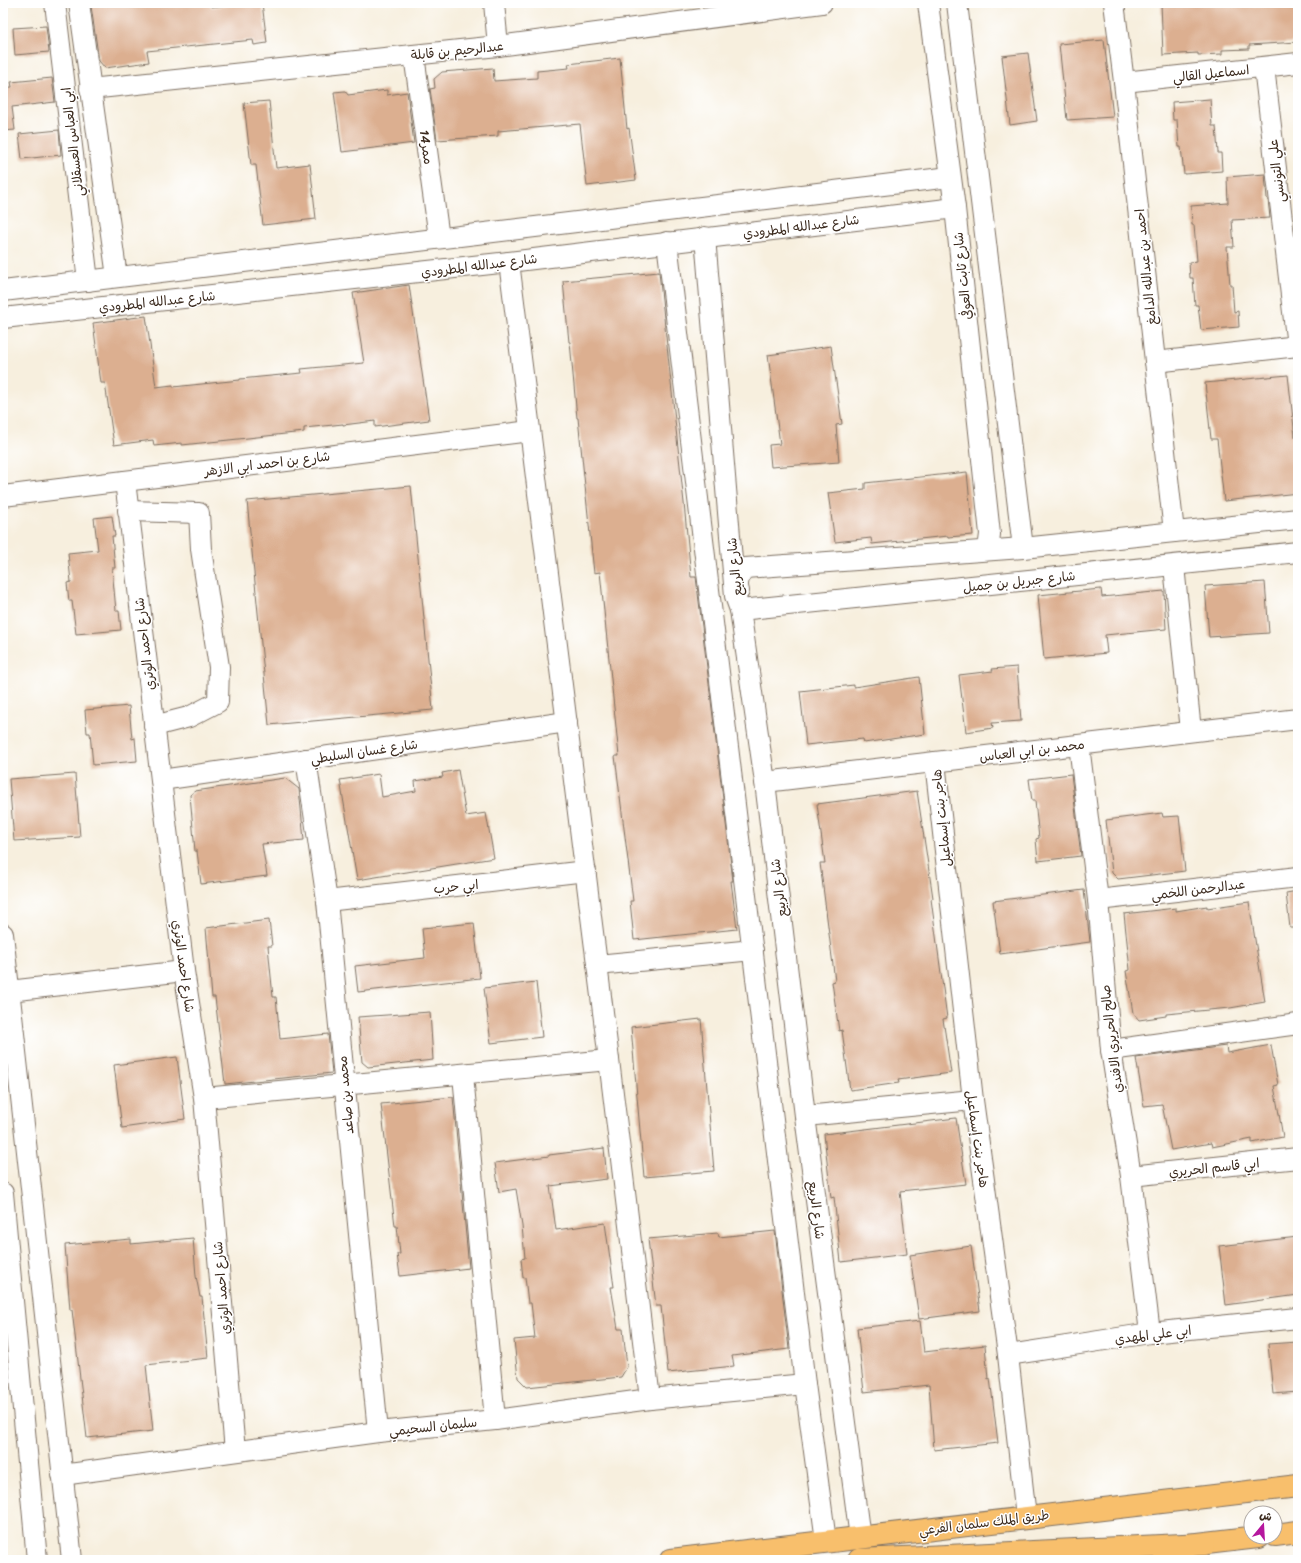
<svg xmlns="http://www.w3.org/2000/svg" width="1301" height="1563" viewBox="0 0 1301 1563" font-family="Sriracha,'Playpen Sans Arabic',sans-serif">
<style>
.building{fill:#dcaf90}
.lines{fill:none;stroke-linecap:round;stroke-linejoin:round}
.minor-casing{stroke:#7d6f61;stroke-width:22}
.major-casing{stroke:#7d6f61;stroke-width:24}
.highway-casing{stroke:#7d6f61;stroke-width:24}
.minor{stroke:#fff;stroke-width:20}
.major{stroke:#f8bf6c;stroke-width:22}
.highway{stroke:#f8bf6c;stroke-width:22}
.labels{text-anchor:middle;stroke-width:3;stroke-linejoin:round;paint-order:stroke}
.street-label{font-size:13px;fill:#3b2a1e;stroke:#fff}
</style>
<rect width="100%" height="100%" fill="#fff"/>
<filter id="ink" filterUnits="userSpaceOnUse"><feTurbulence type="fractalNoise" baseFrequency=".025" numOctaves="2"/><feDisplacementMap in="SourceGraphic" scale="8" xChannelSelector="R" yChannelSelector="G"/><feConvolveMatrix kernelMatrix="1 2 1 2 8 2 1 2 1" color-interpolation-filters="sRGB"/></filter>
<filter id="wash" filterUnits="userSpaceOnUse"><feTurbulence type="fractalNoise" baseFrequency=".012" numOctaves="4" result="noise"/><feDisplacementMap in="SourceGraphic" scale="16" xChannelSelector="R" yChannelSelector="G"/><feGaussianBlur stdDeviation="0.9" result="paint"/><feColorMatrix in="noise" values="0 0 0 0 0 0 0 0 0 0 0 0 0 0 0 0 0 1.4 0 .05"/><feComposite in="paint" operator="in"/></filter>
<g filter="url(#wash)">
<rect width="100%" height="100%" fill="#f7efde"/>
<g id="blocks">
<g class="building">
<path d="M114,3H211V7L248,3H262L267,43L254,45L253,40L147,51L149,62L105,68L99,61L91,6Z"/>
<path d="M1161,3H1247L1248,6L1298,3V42L1249,45V49L1222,50V54L1198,55V53L1163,55Z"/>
<path d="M46,26L49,52L15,55L13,28Z"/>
<path d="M1104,40L1113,117L1067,120L1059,44Z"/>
<path d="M1028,53L1037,121L1010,125L1002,56Z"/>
<path d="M620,58L627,129L629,128L636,180L587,186L580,124L498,131V136L437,140L430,89L435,88L434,79L442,72L493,68L494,81L537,78V71L569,68L568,64Z"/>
<path d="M52,78L55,102L12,107L15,130L3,131V88L12,87L11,82Z"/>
<path d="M387,90V95L407,92L414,143L342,152L334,92L345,91L348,95Z"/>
<path d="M1210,99L1212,126H1216L1218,153H1221L1222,171L1184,174L1181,147H1179L1177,120H1173L1172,102Z"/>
<path d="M269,101L276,168L310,164L316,219L263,225L256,165H251L244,103Z"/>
<path d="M59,130L61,155L22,159L19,134Z"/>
<path d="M1265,174L1267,199H1268L1270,218L1232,220L1234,247H1227L1230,285H1232L1234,312L1238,311L1239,327L1201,330L1198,305H1195L1193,278H1190L1189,262L1197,261L1194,225H1192L1191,206L1228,203L1227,177Z"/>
<path d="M659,272L684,503L691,577H696L733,881H731L737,929L634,940L630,901H633L615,756H619L600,572L594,573L578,418H577L570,342H569L563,281Z"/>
<path d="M409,285L429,420L375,427V421L343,425V424L304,428V432L182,445V443L154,446L153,440L114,445L105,383H101L93,323L146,316L156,387L173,385V387L240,380V379L302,373L301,369L364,363L353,293Z"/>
<path d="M831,346L842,424L836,425L839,462L771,467L769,445L780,444L768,355Z"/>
<path d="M1288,375L1295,437L1298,436V493L1224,501L1217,439H1211L1205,383Z"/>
<path d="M967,472L973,535L948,537V536L872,544L871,538L835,542L828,493L865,489V483Z"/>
<path d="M411,486L433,710L269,725L247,501Z"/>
<path d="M112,516L115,536H112L115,568H112L116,611H119L121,630L76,634L72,601H69L67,583L71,582L68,553L98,550L94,518Z"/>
<path d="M1265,582L1269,633L1209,637L1205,586Z"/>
<path d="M1101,589L1102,597L1164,591L1166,629L1105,635L1107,653L1044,659L1038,595Z"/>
<path d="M1017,667L1021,721L992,723L993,728L966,732L959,675L993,671L992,669Z"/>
<path d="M919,677L925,734L864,743L863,739L806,745L800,691L854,685V687Z"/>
<path d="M129,706L132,739L135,738L137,761L93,765L90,733H87L85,710Z"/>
<path d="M458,770L466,816L486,813L494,858L357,880L340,780L379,774L382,797L416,791L415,781L443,777L442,773Z"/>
<path d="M75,774L80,837L14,841L9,779Z"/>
<path d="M1071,774L1081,856L1038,861L1036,839L1039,838L1035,801H1032L1029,779Z"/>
<path d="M285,778L299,789L304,840L262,844L267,876L201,884L197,851H195L190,795L195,791Z"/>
<path d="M917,791L933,898L931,899L947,1018L943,1019L951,1073L898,1080L899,1083L850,1090L842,1030L839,1031L832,982L835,981L820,863H825L817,804Z"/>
<path d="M1162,813L1163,817L1179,816L1185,871L1118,879L1112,873L1106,820Z"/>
<path d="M1084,890L1090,942L1000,954L993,901Z"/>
<path d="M1298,891V928H1290L1286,893Z"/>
<path d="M1249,902L1265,1002L1230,1008L1166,1014V1016L1139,1020L1133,1013L1126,971L1130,970L1124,914L1176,908V911L1207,906V908Z"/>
<path d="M269,920L272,946H268L273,997H276L280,1039L328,1034L332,1073L225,1084L215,997H212L206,928Z"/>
<path d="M474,923L480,978L358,992L355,966L425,958L422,928Z"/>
<path d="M536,982L542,1037L491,1043L484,988Z"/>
<path d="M430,1012L433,1060L368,1067L362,1062L358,1017Z"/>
<path d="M701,1019L714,1171L644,1177L631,1027Z"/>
<path d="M1271,1045L1278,1085L1274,1086L1283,1137L1252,1143V1139L1212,1147L1211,1143L1171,1150L1162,1104L1144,1106L1136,1058L1226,1046L1227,1053Z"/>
<path d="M177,1057L185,1119L122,1128L114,1065Z"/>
<path d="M453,1097L469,1268L400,1276L397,1254H400L397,1226H395L381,1104Z"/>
<path d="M956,1118L966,1184L900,1191L907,1254L841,1262L834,1197L831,1198L824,1134Z"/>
<path d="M604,1148L607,1179L550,1186L556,1230L605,1223L614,1287H611L618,1329H623L627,1367L621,1377L527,1387L518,1378L514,1340L535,1338L531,1303H528L525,1277L523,1278L521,1259L525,1258L522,1226L516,1189L499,1192L495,1163L549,1156V1155Z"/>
<path d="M775,1231L789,1349L732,1356L734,1366L668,1373L661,1306H656L648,1239L718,1233L719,1237Z"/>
<path d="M1298,1237V1295L1226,1305L1219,1246Z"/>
<path d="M193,1238L196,1276L200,1297H202L208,1358L146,1365L153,1431L87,1438L72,1310H70L65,1245L131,1239V1244Z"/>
<path d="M971,1246L980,1311L919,1319L910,1255Z"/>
<path d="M920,1321L924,1352L985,1345L988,1379L990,1378L998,1443L934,1450L929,1385L864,1392L857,1328Z"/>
<path d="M1298,1342V1392L1273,1394L1268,1344Z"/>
</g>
</g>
</g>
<g filter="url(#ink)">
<use href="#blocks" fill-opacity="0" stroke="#7d6f61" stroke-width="1"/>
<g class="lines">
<defs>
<g id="minor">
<path d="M55,3L88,281"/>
<path d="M79,3L117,277"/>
<path d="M494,3L498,46"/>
<path d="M928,3L955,208L990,534L988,550"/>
<path d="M957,3L1023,548"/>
<path d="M1114,3L1124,82L1174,532"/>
<path d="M414,55L439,238"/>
<path d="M1264,67L1297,346"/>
<path d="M1124,82L1298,63"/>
<path d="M90,89L498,46L822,3"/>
<path d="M705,237L735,596L740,610L765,782L805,1116L860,1538"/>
<path d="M667,242L805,1384L826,1541"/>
<path d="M509,262L609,1060L650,1399"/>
<path d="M3,291L950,177"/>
<path d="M3,318L509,262L955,208"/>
<path d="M1155,362L1298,346"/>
<path d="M125,481L184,971L204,1098L235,1451"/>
<path d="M3,496L530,431"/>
<path d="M128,511L199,513L201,549L219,667L218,702L189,717L154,726"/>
<path d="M1174,566L1191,731"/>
<path d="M739,591C736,582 740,575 745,568L1023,548L1298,519"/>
<path d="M740,610L1298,552"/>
<path d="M1079,745L1098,900L1111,1050L1131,1176L1150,1333"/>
<path d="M306,759L327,901L378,1432"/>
<path d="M935,762L973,1100L1008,1355L1026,1517"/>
<path d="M161,780L567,722"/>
<path d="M765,782L1298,719"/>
<path d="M1098,900L1298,877"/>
<path d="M327,901L586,871"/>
<path d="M3,934L72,1560"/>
<path d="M597,965L753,950"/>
<path d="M9,991L184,971"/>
<path d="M1111,1050L1298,1024"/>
<path d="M463,1075L495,1420"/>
<path d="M204,1098L609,1060"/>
<path d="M805,1116L973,1100"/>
<path d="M1131,1176L1298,1158"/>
<path d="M3,1193L37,1560"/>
<path d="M1008,1355L1150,1333L1298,1318"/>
<path d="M62,1475L378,1432L495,1420L650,1399L805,1384"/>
</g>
<path id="major" d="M671,1560C880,1535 1089,1510 1298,1486"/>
<g id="highway">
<path d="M1275,1535L1298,1532"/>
<path d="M1189,1545L1258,1537"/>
<path d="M859,1560L1204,1544"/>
</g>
</defs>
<use href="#minor" class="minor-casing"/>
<use href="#major" class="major-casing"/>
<use href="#highway" class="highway-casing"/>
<use href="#minor" class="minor"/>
<use href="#major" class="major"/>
<use href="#highway" class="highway"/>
</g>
</g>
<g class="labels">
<g class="street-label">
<text transform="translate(457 50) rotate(-6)" y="5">عبدالرحيم بن قابلة</text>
<text transform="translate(1211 73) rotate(-6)" y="5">اسماعيل القالي</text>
<text transform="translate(72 142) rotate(-97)" y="5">ابي العباس العسقلاني</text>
<text transform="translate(427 147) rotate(82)" y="5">ممر14</text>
<text transform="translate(1276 171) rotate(-97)" y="5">علي التونسي</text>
<text transform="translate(801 226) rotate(-7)" y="5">شارع عبدالله المطرودي</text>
<text transform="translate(479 265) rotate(-7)" y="5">شارع عبدالله المطرودي</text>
<text transform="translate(1145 267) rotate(-96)" y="5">احمد بن عبدالله الدامغ</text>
<text transform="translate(962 276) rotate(-96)" y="5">شارع ثابت العوفي</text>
<text transform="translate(157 301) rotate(-6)" y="5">شارع عبدالله المطرودي</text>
<text transform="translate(267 463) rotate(-7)" y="5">شارع بن احمد ابي الازهر</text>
<text transform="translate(734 567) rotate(-96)" y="5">شارع الربيع</text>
<text transform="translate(1019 581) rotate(-6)" y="5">شارع جبريل بن جميل</text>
<text transform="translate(144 644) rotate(-97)" y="5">شارع احمد الوتري</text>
<text transform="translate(1032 750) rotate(-7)" y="5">محمد بن ابي العباس</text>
<text transform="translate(364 751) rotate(-8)" y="5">شارع غسان السليطي</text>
<text transform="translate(941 818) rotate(-96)" y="5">هاجر بنت إسماعيل</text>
<text transform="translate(456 886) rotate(-6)" y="5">ابي حرب</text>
<text transform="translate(778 888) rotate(-97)" y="5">شارع الربيع</text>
<text transform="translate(1198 889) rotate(-7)" y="5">عبدالرحمن اللخمي</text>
<text transform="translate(184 966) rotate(82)" y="5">شارع احمد الوتري</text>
<text transform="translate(1111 1039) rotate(-97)" y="5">صالح الحريري الافندي</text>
<text transform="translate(345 1095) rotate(-95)" y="5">محمد بن صاعد</text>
<text transform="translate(978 1139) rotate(82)" y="5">هاجر بنت إسماعيل</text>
<text transform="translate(1214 1167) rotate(-6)" y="5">ابي قاسم الحريري</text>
<text transform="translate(817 1210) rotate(83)" y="5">شارع الربيع</text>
<text transform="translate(221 1288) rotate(-95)" y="5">شارع احمد الوتري</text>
<text transform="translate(1153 1334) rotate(-7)" y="5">ابي علي المهدي</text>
<text transform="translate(433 1426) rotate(-6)" y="5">سليمان السحيمي</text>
<text transform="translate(984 1522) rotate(-7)" y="5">طريق الملك سلمان الفرعي</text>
</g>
</g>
<rect width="1301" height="1563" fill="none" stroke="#fff" stroke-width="16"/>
<g transform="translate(1263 1525) rotate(18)"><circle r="19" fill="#ffffff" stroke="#b1aaa5"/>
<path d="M0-3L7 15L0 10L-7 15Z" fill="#b5179e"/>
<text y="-6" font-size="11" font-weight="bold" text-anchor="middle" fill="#3b2a1e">ش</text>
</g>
</svg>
